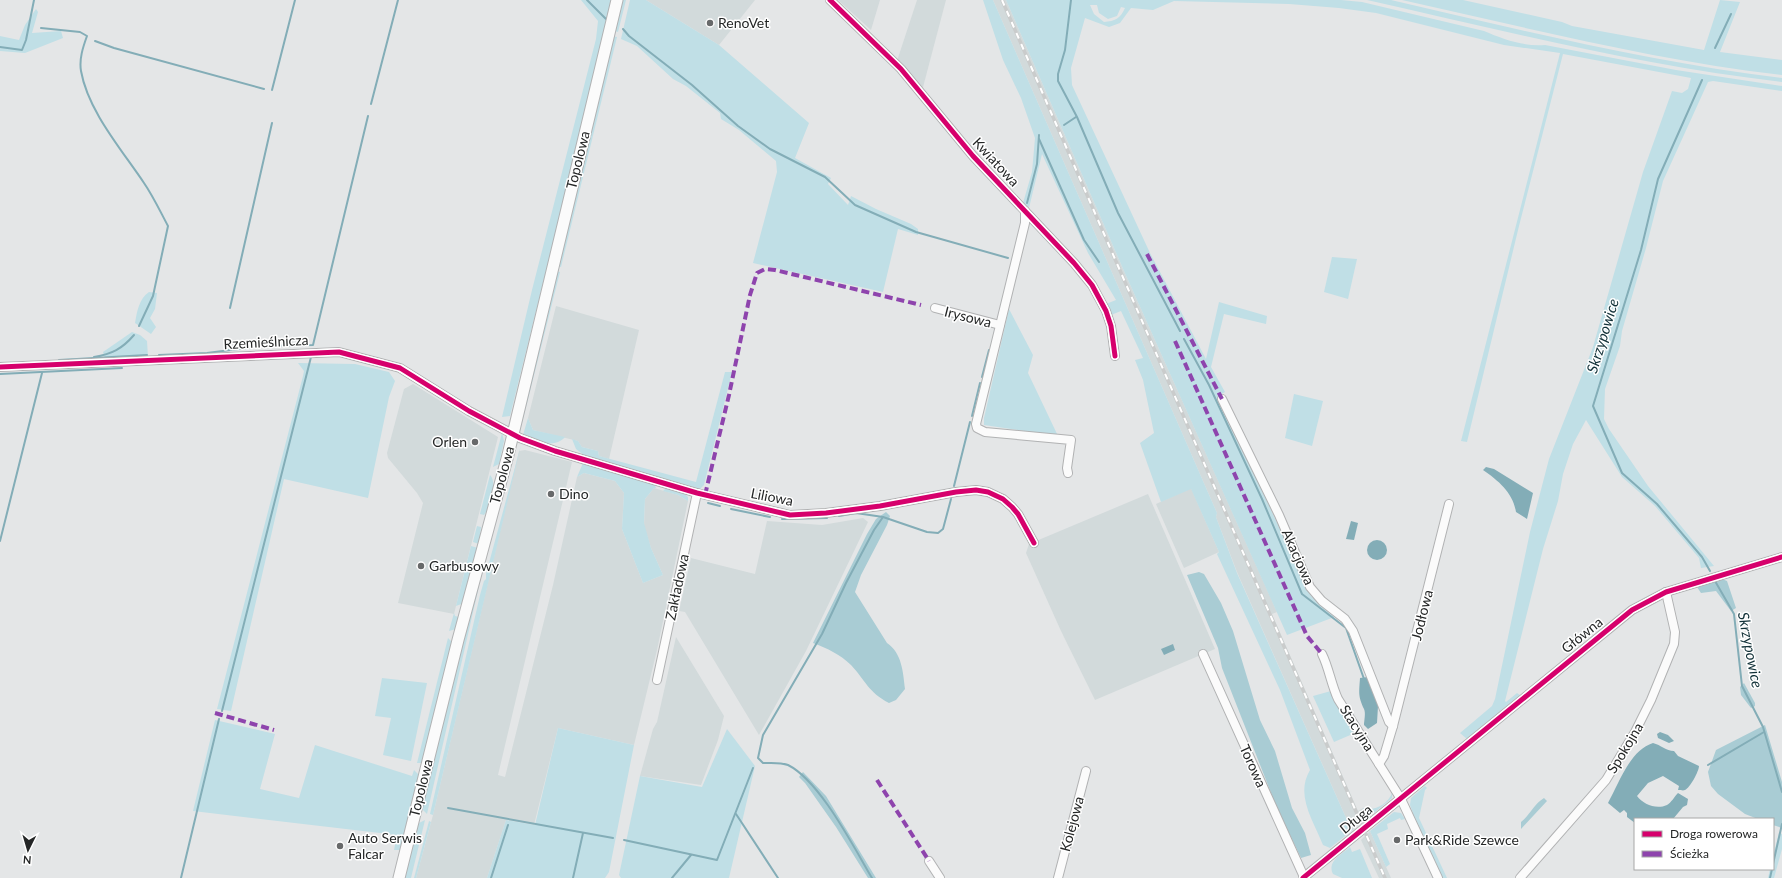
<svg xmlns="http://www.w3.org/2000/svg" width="1782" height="878" viewBox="0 0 1782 878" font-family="Lato,sans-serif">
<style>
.built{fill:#d2dadb}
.green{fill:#c0dfe6;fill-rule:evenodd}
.forest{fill:#a9ccd4}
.water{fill:#83adb7}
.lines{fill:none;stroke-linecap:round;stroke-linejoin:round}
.stream{stroke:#83adb7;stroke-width:2}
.minor-casing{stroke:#b1b2b3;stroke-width:10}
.major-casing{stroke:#b1b2b3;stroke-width:13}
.minor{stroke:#fbfbfb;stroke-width:8}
.major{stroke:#fbfbfb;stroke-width:11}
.rail-casing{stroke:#cacccc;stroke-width:3.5}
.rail{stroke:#fff;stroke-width:2;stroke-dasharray:6;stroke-linecap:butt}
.quiet{stroke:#8e44ad;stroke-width:4;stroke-dasharray:8 4;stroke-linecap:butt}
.cycleway-casing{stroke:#fff;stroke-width:8}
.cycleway{stroke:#d6006c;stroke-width:5}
.poi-dot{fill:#67696a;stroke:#fff;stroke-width:1.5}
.labels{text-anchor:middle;stroke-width:3;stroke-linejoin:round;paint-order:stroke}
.poi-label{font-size:14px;fill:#242626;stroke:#fff;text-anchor:start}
.street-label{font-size:14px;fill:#242626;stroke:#fff}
.water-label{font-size:15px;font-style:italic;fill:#123138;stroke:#fff}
</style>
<rect width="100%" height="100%" fill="#e4e6e7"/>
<g class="built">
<path d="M646,0H755L719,45Z"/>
<path d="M838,0H880L871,30Z"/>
<path d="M917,0H946L922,91L897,61Z"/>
<path d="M993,0H1006L1124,271L1277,612L1272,614L1358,811L1363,808L1375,809L1374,813L1354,829H1351L1237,572L1216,517L1217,513Z"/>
<path d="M556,306L639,330L609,459L599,456L598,451L582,447L578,441L533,430L528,418Z"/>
<path d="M413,384L498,437L454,614L398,603L423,503L417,493L388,458L387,453L404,389Z"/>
<path d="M525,450L572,462L498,775L505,777L553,585L577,477L584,473L615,481L624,493L622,529L643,583L663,575L651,548L644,526L645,499L654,488L678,495L688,501L657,650L634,745L558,728L534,825L506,820L487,878H416L433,815L519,451Z"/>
<path d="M1191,488L1219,552L1184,568L1156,504Z"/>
<path d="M1148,494L1215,649L1095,700L1061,631L1026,553L1029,544Z"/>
<path d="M863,518L868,522L806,651L759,735L685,612L679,611L691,558L755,574L767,521L822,525Z"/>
<path d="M676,637L724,716L718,740L701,785L640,776L653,729L657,722Z"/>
<path d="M1370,831L1391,878H1379L1361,840Z"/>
</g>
<g class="green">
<path d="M581,0H613L510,416L502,417L532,290L596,39L598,21Z"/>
<path d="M620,0H626L618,32L615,31Z"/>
<path d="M630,0H646L719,45L809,123L795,158L831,178L828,184L848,205L851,196L876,209L911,224L918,229V235L898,229L883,292L753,263L777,172L776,161L739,130L721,119L720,113L686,86L673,79L637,46L621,39Z"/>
<path d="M983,0H993L1217,513L1216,517L1237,573L1351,829H1354L1330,848L1323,845C1313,820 1295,795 1310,770L1280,690L1217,554L1219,552L1191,489L1161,502L1140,443L1154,433L1143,380L1135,360L1143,358L1121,311L1111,315L1106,304L1116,300L1088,253L1042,154L1029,208L1023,203L1032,172L1035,138L1021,98L1003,60Z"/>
<path d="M1006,0H1341L1362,2L1484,31C1503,39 1524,47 1545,45L1676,70L1782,86V91L1713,81L1708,82L1663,181L1646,248L1622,331L1620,346L1605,389L1604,419L1609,429L1648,486L1714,566L1701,568L1699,558L1655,506L1622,477L1586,420L1573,444L1563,474L1558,501L1543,549L1505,701L1506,702L1517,693L1520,695L1467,739L1460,733L1492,706L1495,699L1530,532L1549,459L1593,347L1643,172L1672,91L1682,93L1688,89L1691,78L1563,54L1519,226L1467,442L1461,441L1560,53L1504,45L1376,13L1339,8L1289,4L1174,1L1153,10L1131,8L1120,23L1109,27L1085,18L1071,68L1072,85L1150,253L1206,359L1219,302L1267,316L1266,324L1224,314L1211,367L1225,392L1218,396L1311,596L1337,616L1287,635L1124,271ZM1090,5H1097L1099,13L1108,19L1117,16L1121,7L1125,8C1120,19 1115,21 1104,22L1094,14Z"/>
<path d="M1367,0H1391C1521,30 1650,62 1782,78V82C1641,66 1505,31 1367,0Z"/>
<path d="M1402,0H1463L1562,22L1572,26L1704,50L1720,0L1740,2L1720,52L1782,60V75C1654,60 1528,28 1402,0Z"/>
<path d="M36,9L38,12L32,33L61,31L63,38L25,53L0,51V36L19,40L25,25Z"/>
<path d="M613,36L617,37L561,267L557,266Z"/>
<path d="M1332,257L1357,259L1348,299L1324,292Z"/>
<path d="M556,271L560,272L520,431L519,428Z"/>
<path d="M149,292L157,293L155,309L150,318L156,327L151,334L135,323C137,311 139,299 149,292Z"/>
<path d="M1009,309L1033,355L1028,373L1058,436L984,425V418Z"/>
<path d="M132,332L140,335L147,341L148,357L106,361L103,352Z"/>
<path d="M298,363L355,364L389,372L395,381L389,397L368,498L284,479L231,711L217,709L303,376L304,371Z"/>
<path d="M725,372H732L704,485L700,489L585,456L576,449L572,439L578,441L582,447L598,451L599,456L696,482Z"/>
<path d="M1294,394L1323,401L1312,446L1285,438Z"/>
<path d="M528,418L533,430L565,437C553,450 537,440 523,435Z"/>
<path d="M502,433L504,441L499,464L493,467Z"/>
<path d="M521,445L433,815L430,814L480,595L484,581L486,579V574Z"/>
<path d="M583,463L654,483L656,488H654L645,499L644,523L651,548L663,575L643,583L622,529L624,493L615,481L584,473L577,477Z"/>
<path d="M490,475C498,483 490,507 484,515L480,514Z"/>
<path d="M667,487L682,491L688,497V501L678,495L663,491Z"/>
<path d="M477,526L481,527L479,544L473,542Z"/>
<path d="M471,546L478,548L464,603L456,606Z"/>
<path d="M479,586L427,814L421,808L470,609Z"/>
<path d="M454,613L455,616L459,617L456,629L449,631Z"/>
<path d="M448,638L453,643L422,763H417Z"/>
<path d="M382,678L427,683L411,761L383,755L391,718L375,716Z"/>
<path d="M1331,691L1355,733L1334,742L1313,696Z"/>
<path d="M215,720L275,734L260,789L299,798L315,745L412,776L414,770L420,776L401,850H394L397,835L193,811Z"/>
<path d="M558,728L634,745L609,872L605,878H487L506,820L535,825Z"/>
<path d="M727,729L755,766L729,878H621L619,875L640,776L702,787Z"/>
<path d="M1425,786L1427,788L1425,790L1419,818L1447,878H1440L1412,814L1413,813L1410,805L1411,798Z"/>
<path d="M1392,793V798L1374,813L1372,811L1365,814L1363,808C1374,812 1388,804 1392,793Z"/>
<path d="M1394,812L1401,813L1405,819L1401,820L1400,818L1387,824L1388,829L1377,834L1390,864L1386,867L1370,831Z"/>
<path d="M425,820L411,878H403L417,824Z"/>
<path d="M429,821L431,822L416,878H414Z"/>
<path d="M1779,833L1782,834V849L1774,878H1768L1770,869H1773V856Z"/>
<path d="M1350,847L1352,852L1360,849L1372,878H1342L1333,874C1327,861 1341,855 1350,847Z"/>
</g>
<g class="forest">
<path d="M886,512L890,516L887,525L861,575L855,592L887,643C902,653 903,672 905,689L896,700L889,703C868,692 866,681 851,665C841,655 827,648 813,643L867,534L876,519Z"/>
<path d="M1199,572L1204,574L1221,603L1233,631L1260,720L1275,751L1292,808L1305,833L1311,855L1301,858L1277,808L1222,668L1218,648L1187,575Z"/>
<path d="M1722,579L1727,581L1736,608L1731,611L1716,591L1701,593L1697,587Z"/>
<path d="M1744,683L1755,703V706L1751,708L1741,695L1740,687Z"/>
<path d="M1765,725L1782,782V828L1773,825V819H1758L1745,814L1718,794L1711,786L1708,772L1716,750Z"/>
<path d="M803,772L826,796L876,878H868L836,827L805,783L799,777Z"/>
<path d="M1544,798L1547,801L1521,829V822C1530,815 1534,804 1544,798Z"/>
</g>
<g class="water">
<path d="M1486,467L1494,469L1533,493L1527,519L1516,512C1513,493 1499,481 1483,470Z"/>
<path d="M1351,521L1358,523L1354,540L1346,539Z"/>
<circle cx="1377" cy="550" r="10"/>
<path d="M1173,644L1175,650L1164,655L1161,649Z"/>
<path d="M1368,677L1378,706L1377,723L1368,729L1364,725C1364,721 1366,713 1364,709C1358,696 1359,693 1360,678Z"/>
<path d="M1660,732L1668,735L1674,741L1669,743L1658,738L1657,734Z"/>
<path d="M1653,743C1661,745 1666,751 1674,751L1678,756L1699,766C1699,771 1690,788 1685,790C1683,791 1681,790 1678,790L1679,786L1663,776L1648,783L1637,796C1643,804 1656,810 1667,805C1671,803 1675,796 1678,793L1688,799L1687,805L1683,807L1673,819H1635V823L1627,817V813L1624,810L1620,813L1608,803C1619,783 1630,750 1653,743Z"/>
</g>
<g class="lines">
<g class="stream">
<path d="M587,0L607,20"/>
<path d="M1071,0L1065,50L1058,74V81L1077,117L1118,213L1180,331"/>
<path d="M41,28L80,32L87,36C83,47 79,59 81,71C88,111 122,150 144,183C153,196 160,211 168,226L153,296L139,326"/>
<path d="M623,29L629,36L692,85L738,126L770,149L825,177L855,205L916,232L1008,258"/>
<path d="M95,41L114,48L264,89"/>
<path d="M0,47L22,50L26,40L34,0"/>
<path d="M1715,48L1731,14"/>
<path d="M1702,80L1658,179L1641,250L1593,406L1622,473L1657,504L1702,557L1710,571"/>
<path d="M272,90L295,0"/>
<path d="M371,104L398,0"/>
<path d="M1064,125L1076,117"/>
<path d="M1039,139L1084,240L1099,262"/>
<path d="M1027,203L1037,164L1039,135"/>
<path d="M230,308L272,123"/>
<path d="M1184,339L1209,385L1262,499L1302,594L1346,628L1364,679"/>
<path d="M159,355L207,353L261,346L313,345L368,116"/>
<path d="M94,357C112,354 122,349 134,335"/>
<path d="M59,360L147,355"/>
<path d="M0,374L122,368"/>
<path d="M982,377L989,350"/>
<path d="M972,416L980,383"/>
<path d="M954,486L970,422"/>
<path d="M708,503L720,506"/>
<path d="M731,509L770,517"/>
<path d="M839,516L856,513L883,517"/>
<path d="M782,519L827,518"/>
<path d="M0,541L42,373"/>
<path d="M1715,581L1734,614L1742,686L1763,727L1782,792"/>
<path d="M222,711L311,357"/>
<path d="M1708,765L1764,732"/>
<path d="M448,808L613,838"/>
<path d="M736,814L778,878"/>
<path d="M624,840L717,860L753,768"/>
<path d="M1773,864L1782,824"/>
<path d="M181,878L219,719"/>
<path d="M491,878L508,825"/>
<path d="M573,878L583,833"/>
<path d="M672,878L691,855"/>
<path d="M872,878C853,846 820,781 788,765C780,762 771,763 763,763L758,758L763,735L822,634L846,583L874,530L883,517L927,532L938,533L943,529L951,499"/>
<path d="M1770,878L1772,869"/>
</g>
<defs>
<g id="minor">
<path d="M830,0L901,69L973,156L1074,263L1092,285L1106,311L1111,326L1115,356"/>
<path d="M1025,211V223L976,424L977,428L985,432L1071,440L1067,468L1068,473"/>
<path d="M935,308L1000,325"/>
<path d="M0,367L339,352L400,368L469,411L520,438L555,451L697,493L790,515L826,513L880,506L956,492L976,490L988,492L1003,499L1012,507L1018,514L1034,543"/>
<path d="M1222,399L1279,515L1310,587L1322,601L1345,619L1353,631L1389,722L1393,726"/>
<path d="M1203,654L1304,877"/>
<path d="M1322,654C1329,668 1331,684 1338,699L1401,799L1438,878"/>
<path d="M657,680L697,493"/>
<path d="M1379,764L1384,756L1393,726L1449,504"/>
<path d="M929,861L940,878"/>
<path d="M1058,878L1086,771"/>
<path d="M1303,878L1632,610L1666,592L1782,557"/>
<path d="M1520,878L1606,780L1635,732L1651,700L1674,644L1675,632L1666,592"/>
</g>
<path id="major" d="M399,878L458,640L508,455L617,0"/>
</defs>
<use href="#minor" class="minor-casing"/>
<use href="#major" class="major-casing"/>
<use href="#minor" class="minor"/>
<use href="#major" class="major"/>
<defs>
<path id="rail" d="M1002,0L1385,878"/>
</defs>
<use href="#rail" class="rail-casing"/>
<use href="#rail" class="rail"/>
<g class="quiet">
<path d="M1147,254L1222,399"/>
<path d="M1175,341L1307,636L1322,654"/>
<path d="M705,495L729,395L750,295L757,273L765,269L775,270L921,305"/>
<path d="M215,713L274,730"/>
<path d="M877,780L929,861"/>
</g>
<defs>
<g id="cycleway">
<path d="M830,0L901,69L973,156L1074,263L1092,285L1106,311L1111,326L1115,356"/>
<path d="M0,367L339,352L400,368L469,411L520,438L555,451L697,493L790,515L826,513L880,506L956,492L976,490L988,492L1003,499L1012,507L1018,514L1034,543"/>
<path d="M1303,878L1632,610L1666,592L1782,557"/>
</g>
</defs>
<use href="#cycleway" class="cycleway-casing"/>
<use href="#cycleway" class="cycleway"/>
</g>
<g class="poi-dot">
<circle cx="710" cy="23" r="4"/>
<circle cx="475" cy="442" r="4"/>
<circle cx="551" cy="494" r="4"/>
<circle cx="421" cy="566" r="4"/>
<circle cx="1397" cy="840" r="4"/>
<circle cx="340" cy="846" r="4"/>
</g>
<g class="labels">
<g class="poi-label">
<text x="718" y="28">RenoVet</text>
<text x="467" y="447" text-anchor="end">Orlen</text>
<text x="559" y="499">Dino</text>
<text x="429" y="571">Garbusowy</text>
<text x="348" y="843">Auto Serwis<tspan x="348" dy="16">Falcar</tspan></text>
<text x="1405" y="845">Park&amp;Ride Szewce</text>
</g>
<g class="street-label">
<text transform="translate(578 160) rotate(-76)" y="5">Topolowa</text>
<text transform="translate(996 162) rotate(47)" y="5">Kwiatowa</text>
<text transform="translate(968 317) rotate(14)" y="5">Irysowa</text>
<text transform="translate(266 342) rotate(-3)" y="5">Rzemieślnicza</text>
<text transform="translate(502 475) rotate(-75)" y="5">Topolowa</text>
<text transform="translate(772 497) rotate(11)" y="5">Liliowa</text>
<text transform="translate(1298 557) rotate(66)" y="5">Akacjowa</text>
<text transform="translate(677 587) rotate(-78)" y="5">Zakładowa</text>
<text transform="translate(1422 615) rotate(-76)" y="5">Jodłowa</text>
<text transform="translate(1582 635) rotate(-39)" y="5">Główna</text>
<text transform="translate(1357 728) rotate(58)" y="5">Stacyjna</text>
<text transform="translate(1625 748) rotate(-59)" y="5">Spokojna</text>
<text transform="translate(1253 766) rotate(66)" y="5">Torowa</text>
<text transform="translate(421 788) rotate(-76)" y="5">Topolowa</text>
<text transform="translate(1356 819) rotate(-39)" y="5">Długa</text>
<text transform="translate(1072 824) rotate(-75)" y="5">Kolejowa</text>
</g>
<g class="water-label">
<text transform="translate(1603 336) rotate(-73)" y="5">Skrzypowice</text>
<text transform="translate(1750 650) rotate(79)" y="5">Skrzypowice</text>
</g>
</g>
<rect x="1634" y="818" width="140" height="52" fill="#ffffff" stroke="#a7a8a8"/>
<rect x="1642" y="831" width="20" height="6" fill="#d6006c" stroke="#a7a8a8"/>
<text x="1670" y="838" font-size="12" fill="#242626">Droga rowerowa</text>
<rect x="1642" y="851" width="20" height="6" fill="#8e44ad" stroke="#a7a8a8"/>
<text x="1670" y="858" font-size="12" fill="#242626">Ścieżka</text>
<g transform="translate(28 850) rotate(185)" stroke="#ffffff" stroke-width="3" paint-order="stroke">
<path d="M0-3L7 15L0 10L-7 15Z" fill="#242626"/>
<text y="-6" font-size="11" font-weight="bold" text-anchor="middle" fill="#242626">N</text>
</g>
</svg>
